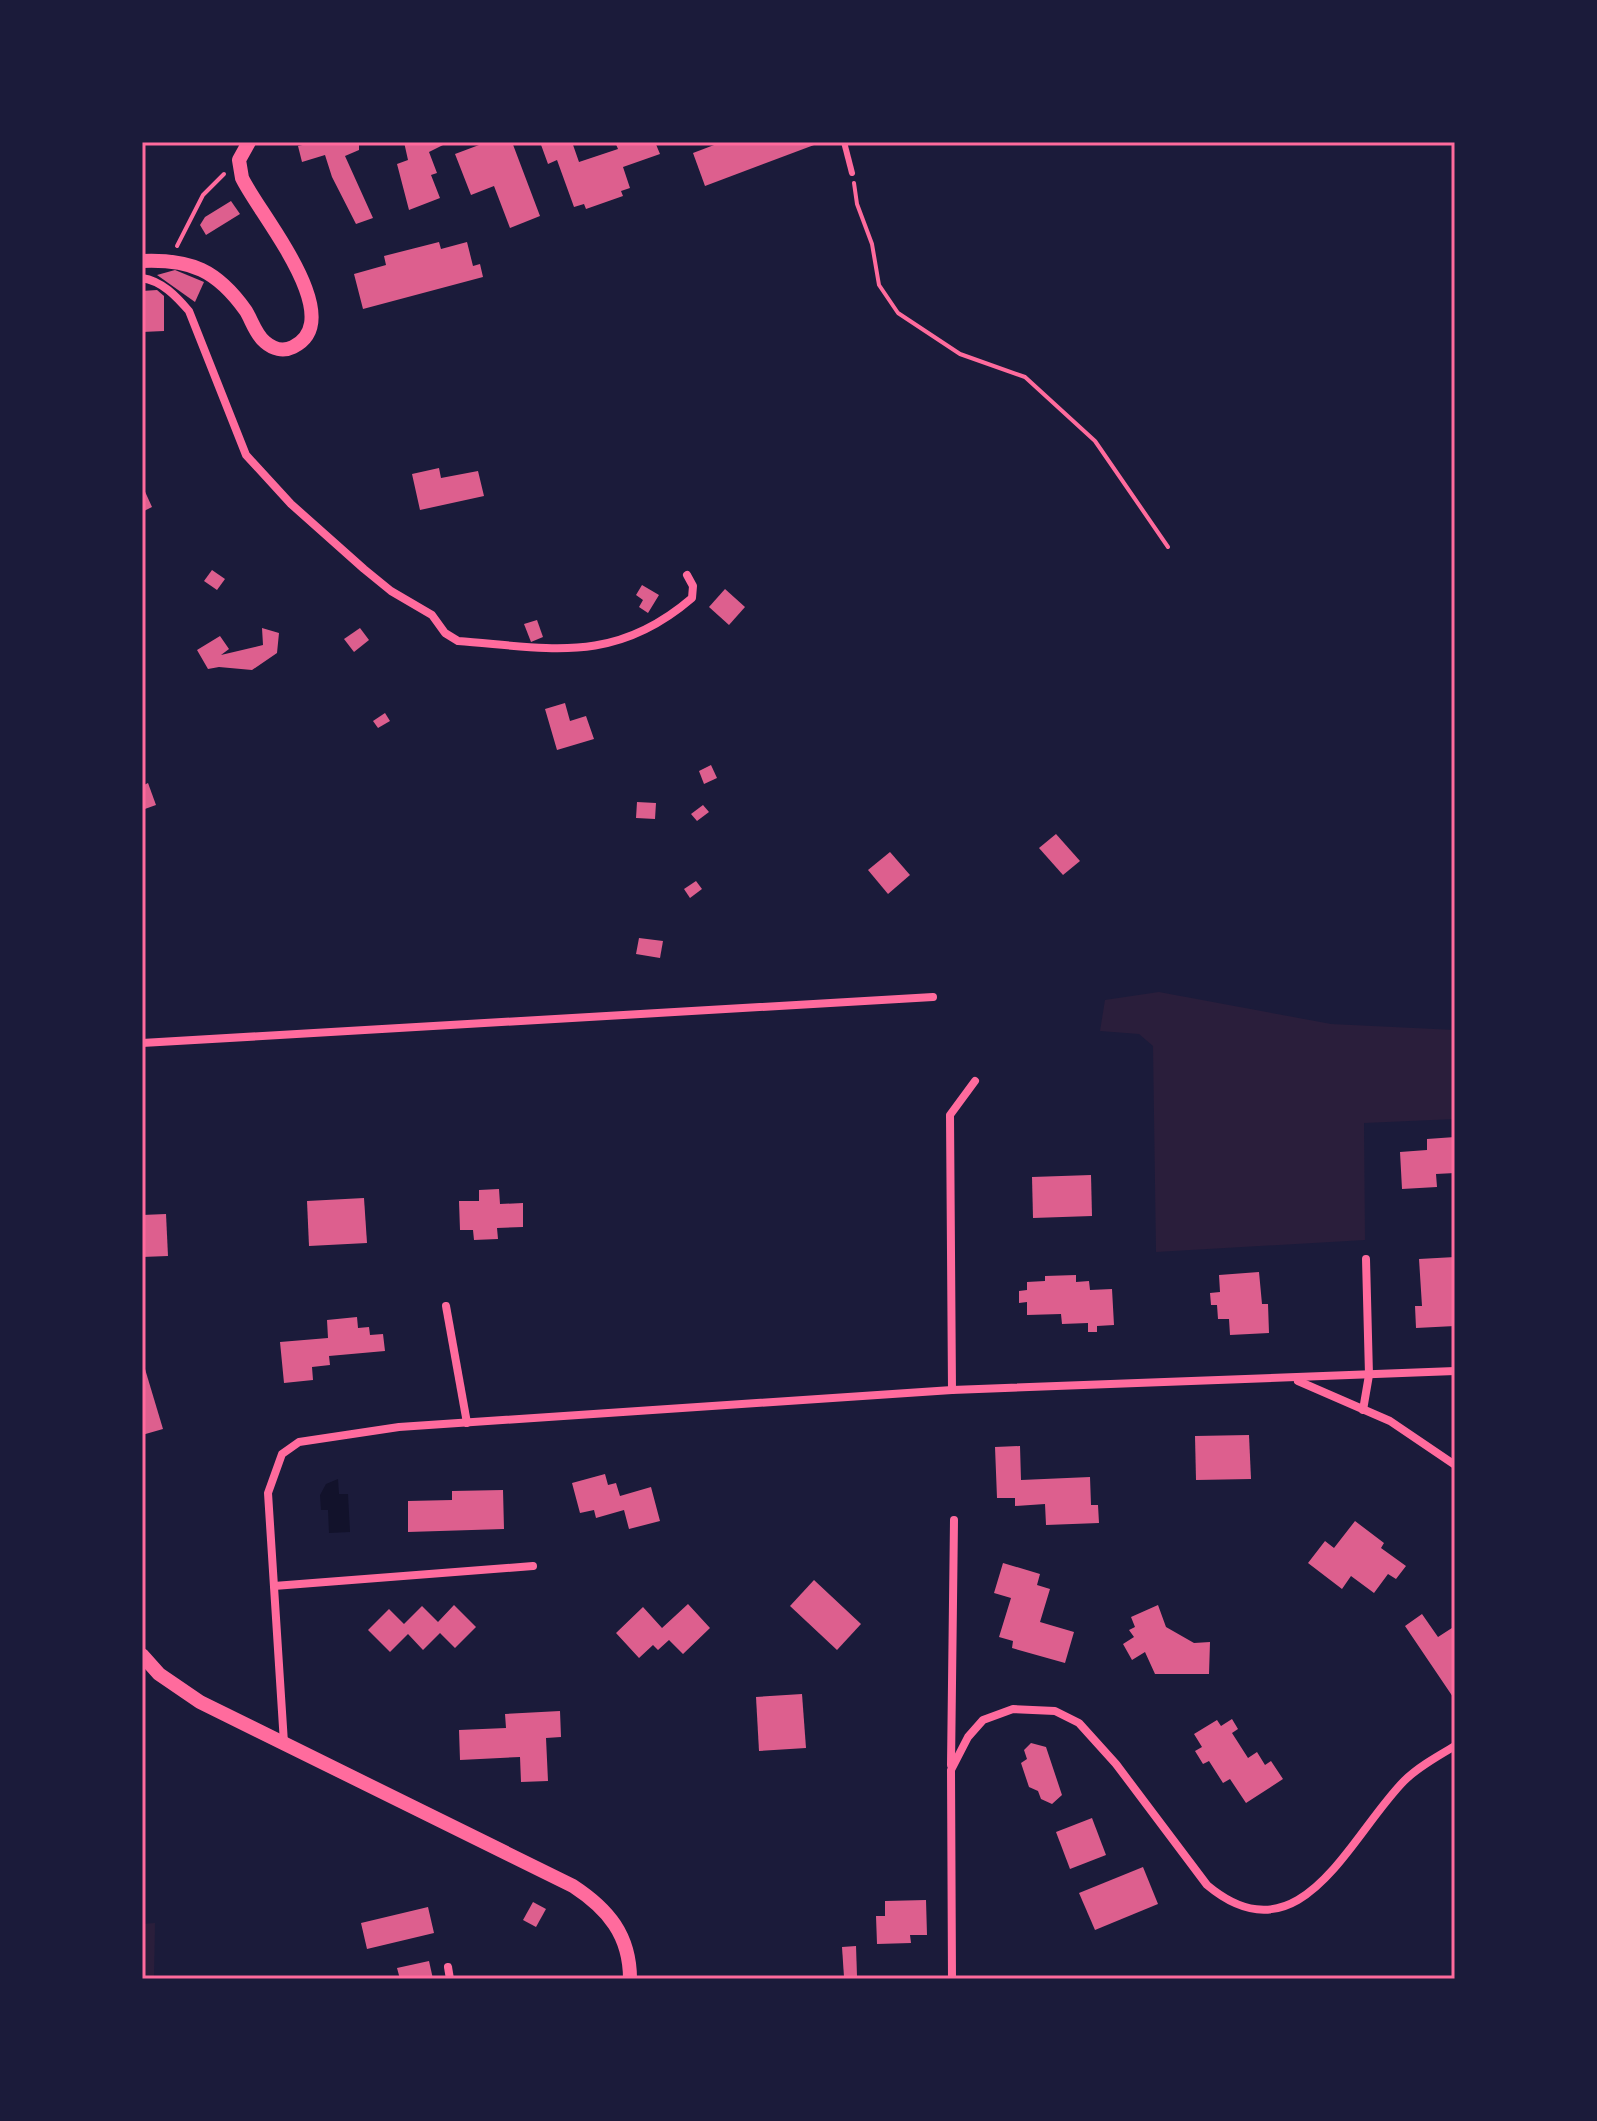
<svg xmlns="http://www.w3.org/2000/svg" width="1597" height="2121" viewBox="0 0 1597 2121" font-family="Helvetica,sans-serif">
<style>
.green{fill:#2a1e3b}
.water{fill:#12122b}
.building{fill:#dd5f8e}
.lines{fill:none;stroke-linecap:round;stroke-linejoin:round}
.path{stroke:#ff6b9d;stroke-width:4}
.service{stroke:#ff6b9d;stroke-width:6}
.minor{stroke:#ff6b9d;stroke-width:8}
.tertiary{stroke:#ff6b9d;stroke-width:14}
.neatline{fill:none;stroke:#ff6b9d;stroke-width:3}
</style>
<rect width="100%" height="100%" fill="#1b1b3a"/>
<g class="green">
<path d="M1159,992L1331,1024L1455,1030V1119L1364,1123L1365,1240L1156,1252L1153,1046L1139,1034L1100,1031L1105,1000Z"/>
<path d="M155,1923L154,1978L142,1979V1924Z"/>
</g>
<path class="water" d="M338,1479L339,1494H348L350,1532L329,1533L328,1510H321L320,1495L326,1484Z"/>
<g class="building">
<path d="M316,142H359V150L345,156L373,218L356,224L332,177L325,155L302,162L298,146Z"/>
<path d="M404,142H449L429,152L437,173L431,175L440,198L409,210L397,164L408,160Z"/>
<path d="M487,142H512L540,216L510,228L494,186L471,195L455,154Z"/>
<path d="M540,142H572L579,162L618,149L615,142H655L660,154L623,167L630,188L621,191L623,196L586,209L584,204L574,207L557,160L548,164Z"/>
<path d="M722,142H822L705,186L693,153Z"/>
<path d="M231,201L240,214L206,235L200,225L205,217Z"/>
<path d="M439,242L441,249L467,242L473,266L480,264L483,277L363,309L354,274L386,265L384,256Z"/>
<path d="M175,270L204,282L195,302L157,275Z"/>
<path d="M157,290L164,296V331L142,332V291Z"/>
<path d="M439,468L441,478L478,471L484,496L420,510L412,474Z"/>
<path d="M142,485L152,507L142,512Z"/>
<path d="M212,570L225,579L217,590L204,581Z"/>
<path d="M642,585L659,595L648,613L639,607L643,600L636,595Z"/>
<path d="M725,589L745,607L729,625L709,607Z"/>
<path d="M537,620L543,637L531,642L524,624Z"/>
<path d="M262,628L279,633L277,653L252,670L219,667L208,669L197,650L220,636L229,649L221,655L263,645Z"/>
<path d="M360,628L369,640L354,652L344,639Z"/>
<path d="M565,703L570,721L586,716L594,739L557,750L545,709Z"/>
<path d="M385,713L390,721L378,728L373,721Z"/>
<path d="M711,765L717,778L704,784L699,771Z"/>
<path d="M148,783L156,805L142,810V786Z"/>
<path d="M637,802L656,803L655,819L636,818Z"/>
<path d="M703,805L709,812L697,821L691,814Z"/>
<path d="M1056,834L1080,861L1063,875L1039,848Z"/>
<path d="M890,852L910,875L888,894L868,870Z"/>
<path d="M696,881L702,889L690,898L684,889Z"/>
<path d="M639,938L663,941L660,958L636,954Z"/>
<path d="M1455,1137V1173L1436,1174L1437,1187L1402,1189L1400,1152L1427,1150V1139Z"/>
<path d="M1091,1175L1092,1216L1033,1218L1032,1177Z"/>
<path d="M499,1189L500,1204L523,1203V1227L497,1228L498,1239L474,1240L473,1230H460L459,1201H479V1190Z"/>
<path d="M364,1198L367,1243L309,1246L307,1201Z"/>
<path d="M166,1214L168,1256L142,1257V1215Z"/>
<path d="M1455,1257V1326L1416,1328L1415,1306H1422L1419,1259Z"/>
<path d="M1259,1272L1262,1304H1268L1269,1333L1230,1335L1229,1319H1218L1217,1305H1211L1210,1293L1220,1292L1219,1275Z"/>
<path d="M1076,1275V1282L1089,1281L1090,1290L1112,1289L1114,1325L1097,1326V1332H1088V1323L1062,1324L1061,1314L1027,1315V1302L1019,1303V1291L1027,1290V1282L1045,1281V1276Z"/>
<path d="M357,1317L358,1328L369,1327L370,1335L383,1334L385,1351L329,1356L330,1365L312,1367L313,1380L284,1383L280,1342L328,1338L327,1320Z"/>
<path d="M142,1359L163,1429L142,1435Z"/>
<path d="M1249,1435L1251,1479L1196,1480L1195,1436Z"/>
<path d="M1020,1446L1021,1480L1090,1477L1091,1505H1098L1099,1523L1046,1525L1045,1504L1015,1506V1498H997L995,1447Z"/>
<path d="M605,1474L608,1485L616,1483L620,1496L651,1487L660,1521L629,1529L624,1510L596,1518L594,1510L580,1513L572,1483Z"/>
<path d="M503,1490L504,1529L408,1532V1501L452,1500V1491Z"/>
<path d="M1355,1521L1384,1543L1381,1548L1406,1566L1396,1579L1388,1574L1374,1593L1351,1576L1342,1589L1308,1563L1325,1541L1334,1548Z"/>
<path d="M1003,1563L1040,1574L1037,1585L1050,1589L1040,1622L1074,1632L1065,1663L1012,1648L1013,1641L999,1637L1011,1598L994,1593Z"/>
<path d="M814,1580L861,1624L837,1650L790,1606Z"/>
<path d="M688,1604L710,1628L683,1654L669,1640L658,1650L653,1645L639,1658L616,1633L643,1607L662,1628Z"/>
<path d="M454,1605L476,1627L455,1648L440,1633L423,1650L408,1634L390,1652L368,1630L389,1609L404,1624L422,1606L438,1622Z"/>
<path d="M1158,1605L1166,1627L1194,1643L1210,1642L1209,1674H1155L1145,1652L1132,1660L1123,1644L1134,1637L1129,1630L1135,1627L1131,1617Z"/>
<path d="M1422,1614L1438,1637L1455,1626V1700L1405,1626Z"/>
<path d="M802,1694L806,1748L759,1751L756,1697Z"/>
<path d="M560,1711L561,1737L546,1738L548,1781L521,1782L520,1757L460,1760L459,1730L506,1728L505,1714Z"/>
<path d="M1232,1719L1238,1729L1232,1733L1248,1758L1257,1752L1265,1765L1271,1761L1283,1779L1246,1803L1230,1779L1223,1783L1209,1761L1203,1764L1195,1751L1202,1747L1194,1734L1217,1720L1221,1726Z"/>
<path d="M1031,1743L1046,1747L1062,1795L1052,1804L1041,1799L1038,1791L1029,1787L1021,1763L1027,1759L1024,1750Z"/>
<path d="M1092,1818L1106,1855L1070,1869L1056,1832Z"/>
<path d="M1143,1867L1158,1904L1095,1930L1079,1893Z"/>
<path d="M926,1900L927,1935H910L911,1943L877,1944L876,1916H885V1901Z"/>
<path d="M533,1902L546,1909L536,1927L523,1920Z"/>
<path d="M428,1907L434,1933L367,1949L361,1923Z"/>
<path d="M856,1946L857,1976L844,1977L842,1947Z"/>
<path d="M429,1961L433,1979H400L397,1968Z"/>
</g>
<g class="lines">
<g class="path">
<path d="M854,183L857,204L872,244L879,285L898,313L960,354L1025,377L1095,441L1168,547"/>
<path d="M177,246L203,195L224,174"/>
</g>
<path class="service" d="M844,142L852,173"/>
<g class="minor">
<path d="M142,278C162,281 176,296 189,311L246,455L291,504L364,569L391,591L432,615L445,633L458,641C551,648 614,665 692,598L693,586L687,575"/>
<path d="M142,1043L933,997"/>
<path d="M446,1306L467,1423"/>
<path d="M1298,1381L1390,1421L1455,1465"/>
<path d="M952,1390L950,1115L975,1081"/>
<path d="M1363,1410L1369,1375L1366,1259"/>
<path d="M274,1586L533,1566"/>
<path d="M284,1743L268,1493L282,1454L299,1442L399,1427L952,1390L1455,1371"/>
<path d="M951,1765L954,1520"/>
<path d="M448,1967L450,1979"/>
<path d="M952,1979L951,1770L968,1737L983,1720L1013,1709L1055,1711L1079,1723L1116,1764L1207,1885C1300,1963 1349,1837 1404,1781C1418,1767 1438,1756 1455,1746"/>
</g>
<g class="tertiary">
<path d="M142,261C191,259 217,270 246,311C252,321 256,335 265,342C273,349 283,352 293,347C350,319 259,214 242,178L239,160L249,142"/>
<path d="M142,1655L159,1674L200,1702L573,1886C608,1909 630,1935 630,1979"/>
</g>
</g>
<rect width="1597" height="2121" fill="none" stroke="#1b1b3a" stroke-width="288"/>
<rect x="144" y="144" width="1309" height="1833" class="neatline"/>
</svg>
